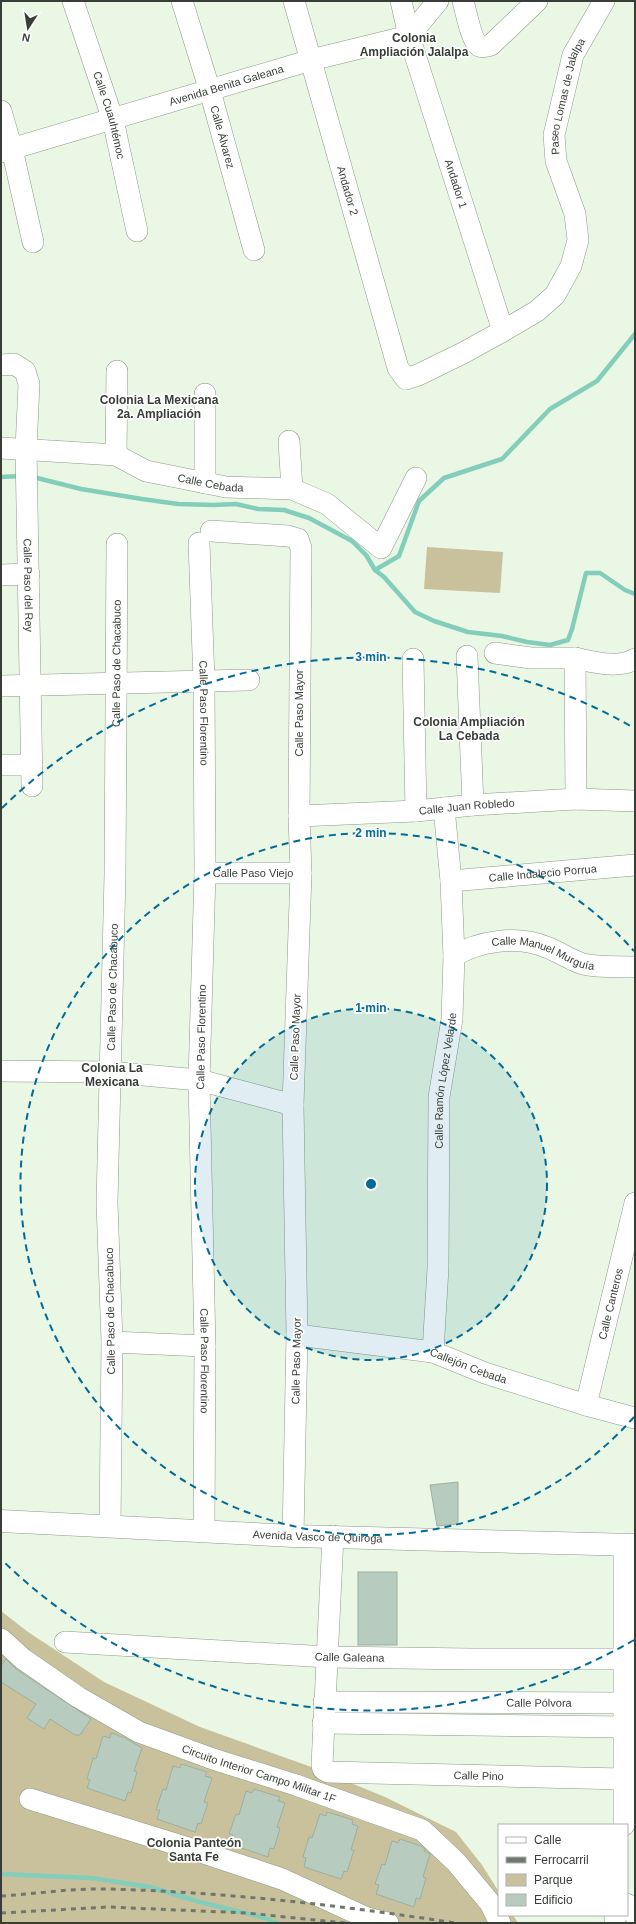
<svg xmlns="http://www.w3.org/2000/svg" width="636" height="1924" viewBox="0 0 636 1924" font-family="Arial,sans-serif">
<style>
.green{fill:#c8c19c}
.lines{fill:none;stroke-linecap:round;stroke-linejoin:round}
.stream{stroke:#83cdbb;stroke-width:4.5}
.building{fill:#b7ccbe;stroke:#9bb0a3}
.minor-casing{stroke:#8d9a88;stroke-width:22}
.major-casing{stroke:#8d9a88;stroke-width:23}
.minor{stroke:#fff;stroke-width:21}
.major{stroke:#fff;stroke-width:22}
.rail{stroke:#70786d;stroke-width:3;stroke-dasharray:5 5;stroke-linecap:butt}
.ring{fill:none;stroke:#016b98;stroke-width:2;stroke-dasharray:7 5}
.labels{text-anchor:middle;stroke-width:3.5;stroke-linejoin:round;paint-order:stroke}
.street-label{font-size:11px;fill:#383e37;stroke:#fff}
.neighbourhood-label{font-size:12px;font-weight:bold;fill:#383e37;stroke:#fff}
.centre{fill:#016b98;stroke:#fff;stroke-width:2}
.ring-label{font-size:12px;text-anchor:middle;font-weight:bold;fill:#016b98;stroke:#fff;stroke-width:3.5;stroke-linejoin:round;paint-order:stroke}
</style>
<rect width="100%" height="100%" fill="#e9f7e4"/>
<g class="green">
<path d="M427,547L503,552L500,593L424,589Z"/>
<path d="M1,1611L28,1632L104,1682L200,1727L317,1769L385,1797L456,1832L482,1865L499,1892V1915H513L518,1923H1Z"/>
</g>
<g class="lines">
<g class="stream">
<path d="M1,477L21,476"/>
<path d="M33,477L81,489L142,499L178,504L214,505L236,504L258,509L284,510L309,518L352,541L366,555L375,570L384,577L415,612L434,621L468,632L502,636L527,642L550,645L568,640L572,629L586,573H600L625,590L635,594"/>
<path d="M375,570L399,556L419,501L444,478L502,459L550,409L597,381L635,334"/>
<path d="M1,1874L91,1878L150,1887L200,1902L265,1918L277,1923"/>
</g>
</g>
<g class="building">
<path d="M458,1482V1524L437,1526L430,1485Z"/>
<rect x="358" y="1572" width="39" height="73"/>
<path d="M6,1659L16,1669L91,1719L80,1735H75L50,1719L44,1729L27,1718L36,1704L1,1682V1666Z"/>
<path d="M111,1733L125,1738L142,1748L134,1771L137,1772L131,1793L128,1792L125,1801L87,1788L90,1780L87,1779L93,1758L96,1759L103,1736L110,1738Z"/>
<path d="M181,1764L207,1772L205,1776L212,1778L204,1802L208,1803L201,1824L198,1823L195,1832L157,1819L160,1810H156L163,1789L166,1790L173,1766L180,1768Z"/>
<path d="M254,1789L280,1797L278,1801L285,1803L277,1827L280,1828L274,1849L270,1848L268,1857L230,1844L233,1835L229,1834L236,1814L239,1815L246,1791L252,1793Z"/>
<path d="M327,1812L353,1820L352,1824L358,1826L351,1850H354L347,1872L344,1871L341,1879L304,1867L306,1858L303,1857L309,1837L312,1838L320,1814L326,1816Z"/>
<path d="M400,1839L421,1846L425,1849L424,1851L430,1854L423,1877L426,1878L420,1899L416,1898L414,1907L376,1894L379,1885L375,1884L382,1864L385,1865L392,1841L398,1843Z"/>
</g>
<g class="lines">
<defs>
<g id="minor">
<path id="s1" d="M73,1L113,120L137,231"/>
<path id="s2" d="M182,1L210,91L254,250"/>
<path id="s3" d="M294,1L398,368L406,379L418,375L463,353L503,331L537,311L555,295L571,266L578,240L575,214L556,161L554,135L573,55L604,1"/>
<path id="s4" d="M401,1L409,36L503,331"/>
<path d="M463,1C466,11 471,40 479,46C483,48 487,46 491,45L537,1"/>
<path d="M1,111L12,149L33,242"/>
<path id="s5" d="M1,152L311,60L409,36L438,1"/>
<path id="s6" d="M1,365L14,364L25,371L29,384L26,449L32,786"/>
<path d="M205,394V483"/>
<path d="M289,441L292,489"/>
<path id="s7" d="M1,448L116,455L146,471L226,487L292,489L327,504L381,548L416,478"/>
<path d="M116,455L117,371"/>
<path d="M211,531L288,536L298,539L301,548L299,816L301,873L293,1105L297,1335L293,1536"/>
<path id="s8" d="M199,543L204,681L205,873L199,1080L205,1346L204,1531"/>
<path d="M1,575L29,574"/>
<path d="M495,653L531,658H575"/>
<path d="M467,656L473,805"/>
<path d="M413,659L416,811"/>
<path d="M1,686L249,680"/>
<path d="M1,765H32"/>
<path d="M576,799L575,658C594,662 618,669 635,659"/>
<path id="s9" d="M299,816L416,811L473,805L576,799L635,801"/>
<path id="s10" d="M205,873H301"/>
<path id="s11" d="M451,881L635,865"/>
<path id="s12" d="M454,956C479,941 517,935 546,947C558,951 570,960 583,964C599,968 618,966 635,967"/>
<path d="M1,1071L110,1072L199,1080L293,1105"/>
<path id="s13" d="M297,1335L433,1352L485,1373L586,1405L635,1418"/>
<path d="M112,1342L205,1346"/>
<path id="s14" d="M433,1352L438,1268L439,1097L452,1019L454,956L451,881L444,808"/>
<path id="s15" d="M586,1405L635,1203"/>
<path id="s16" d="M110,1526L112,1342L107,1203L115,875L117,544"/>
<path id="s17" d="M333,1536L322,1765L323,1769L328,1772L623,1779L635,1778"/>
<path id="s18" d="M1,1639L23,1659L78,1697L139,1732L213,1759L296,1785L422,1830L456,1862L490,1903L500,1923"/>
<path id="s19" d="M65,1642L328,1657L471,1659H635"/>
<path id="s20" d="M324,1702L623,1703"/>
<path d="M323,1723L624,1727"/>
<path d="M30,1799L201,1852L282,1879L367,1918L388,1923"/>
<path d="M624,1825V1545"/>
<path d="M627,1904L635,1915"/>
<path d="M615,1923V1915"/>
</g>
<g id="major">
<path id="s21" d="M1,1521L293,1536L635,1545"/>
</g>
</defs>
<use href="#minor" class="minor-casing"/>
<use href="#major" class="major-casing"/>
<use href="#minor" class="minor"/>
<use href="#major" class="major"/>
<g class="rail">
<path d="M1,1896C36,1894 72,1888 107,1889C223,1892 340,1905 455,1923"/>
<path d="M1,1913L108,1907L247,1913L346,1923"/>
</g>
</g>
<circle cx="371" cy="1184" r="176" fill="#016b98" fill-opacity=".12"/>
<g class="ring">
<circle cx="371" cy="1184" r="176"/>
<path d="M634 1417A351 351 0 1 1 634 951"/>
<path d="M634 1640A527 527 0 0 1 2 1560M2 808A527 527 0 0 1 634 728"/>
</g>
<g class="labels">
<g class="street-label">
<text dy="4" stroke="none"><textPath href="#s5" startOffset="235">Avenida Benita Galeana</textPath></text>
<text dy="4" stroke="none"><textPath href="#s3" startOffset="776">Paseo Lomas de Jalalpa</textPath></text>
<text dy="4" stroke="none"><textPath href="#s1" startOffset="120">Calle Cuauhtémoc</textPath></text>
<text dy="4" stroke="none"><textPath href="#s2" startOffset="142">Calle Álvarez</textPath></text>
<text dy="4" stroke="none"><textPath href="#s4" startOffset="191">Andador 1</textPath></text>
<text dy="4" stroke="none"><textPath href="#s3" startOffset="197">Andador 2</textPath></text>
<text dy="4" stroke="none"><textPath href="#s7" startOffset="215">Calle Cebada</textPath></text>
<text dy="4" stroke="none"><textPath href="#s6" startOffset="241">Calle Paso del Rey</textPath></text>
<text dy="4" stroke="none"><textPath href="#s16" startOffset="863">Calle Paso de Chacabuco</textPath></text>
<text dy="4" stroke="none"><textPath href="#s8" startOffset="170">Calle Paso Florentino</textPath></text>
<text transform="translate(299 713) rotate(-90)" y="4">Calle Paso Mayor</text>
<text dy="4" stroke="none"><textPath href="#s9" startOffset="168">Calle Juan Robledo</textPath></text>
<text dy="4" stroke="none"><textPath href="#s10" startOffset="48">Calle Paso Viejo</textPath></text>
<text dy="4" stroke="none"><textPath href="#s11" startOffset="92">Calle Indalecio Porrua</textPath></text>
<text dy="4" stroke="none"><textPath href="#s12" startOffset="94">Calle Manuel Murguía</textPath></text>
<text dy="4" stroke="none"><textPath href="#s16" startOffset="539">Calle Paso de Chacabuco</textPath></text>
<text transform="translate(201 1037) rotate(-89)" y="4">Calle Paso Florentino</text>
<text transform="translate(295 1037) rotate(-88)" y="4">Calle Paso Mayor</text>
<text dy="4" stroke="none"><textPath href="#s14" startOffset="272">Calle Ramón López Velarde</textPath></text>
<text dy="4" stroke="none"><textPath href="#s15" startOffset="104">Calle Canteros</textPath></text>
<text transform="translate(110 1311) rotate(-91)" y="4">Calle Paso de Chacabuco</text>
<text dy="4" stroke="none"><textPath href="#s8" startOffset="818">Calle Paso Florentino</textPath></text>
<text transform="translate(296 1361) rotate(-89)" y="4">Calle Paso Mayor</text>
<text dy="4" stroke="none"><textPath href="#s13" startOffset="175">Callejón Cebada</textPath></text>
<text dy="4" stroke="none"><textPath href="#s21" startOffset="317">Avenida Vasco de Quiroga</textPath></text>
<text dy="4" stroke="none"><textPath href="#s19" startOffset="285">Calle Galeana</textPath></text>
<text dy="4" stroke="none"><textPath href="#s20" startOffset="215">Calle Pólvora</textPath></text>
<text dy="4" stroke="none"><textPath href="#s18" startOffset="294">Circuito Interior Campo Militar 1F</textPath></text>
<text dy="4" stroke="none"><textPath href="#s17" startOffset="390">Calle Pino</textPath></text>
</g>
<g class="neighbourhood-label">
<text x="414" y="42">Colonia<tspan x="414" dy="14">Ampliación Jalalpa</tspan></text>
<text x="159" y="404">Colonia La Mexicana<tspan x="159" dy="14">2a. Ampliación</tspan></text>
<text x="469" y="726">Colonia Ampliación<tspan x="469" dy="14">La Cebada</tspan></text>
<text x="112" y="1072">Colonia La<tspan x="112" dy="14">Mexicana</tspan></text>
<text x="194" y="1847">Colonia Panteón<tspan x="194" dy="14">Santa Fe</tspan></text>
</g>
</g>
<circle cx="371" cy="1184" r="6" class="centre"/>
<g class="ring-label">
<text x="371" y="661">3 min</text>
<text x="371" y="837">2 min</text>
<text x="371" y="1012">1 min</text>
</g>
<rect width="636" height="1924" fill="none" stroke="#383e37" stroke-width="4"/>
<rect x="498" y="1824" width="130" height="92" fill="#ffffff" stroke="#afb2af"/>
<rect x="506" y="1837" width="20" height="6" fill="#ffffff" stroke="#afb2af"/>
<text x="534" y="1844" font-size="12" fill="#383e37">Calle</text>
<rect x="506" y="1857" width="20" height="6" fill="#70786d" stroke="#afb2af"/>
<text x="534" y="1864" font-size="12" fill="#383e37">Ferrocarril</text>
<rect x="506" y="1874" width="20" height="12" fill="#c8c19c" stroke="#afb2af"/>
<text x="534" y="1884" font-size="12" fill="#383e37">Parque</text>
<rect x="506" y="1894" width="20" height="12" fill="#b7ccbe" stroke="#afb2af"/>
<text x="534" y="1904" font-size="12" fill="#383e37">Edificio</text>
<g transform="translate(28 28) rotate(192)" stroke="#ffffff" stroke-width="3" paint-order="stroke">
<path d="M0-3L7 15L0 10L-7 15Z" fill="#383e37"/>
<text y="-6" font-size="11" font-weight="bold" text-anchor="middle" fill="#383e37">N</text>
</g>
</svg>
